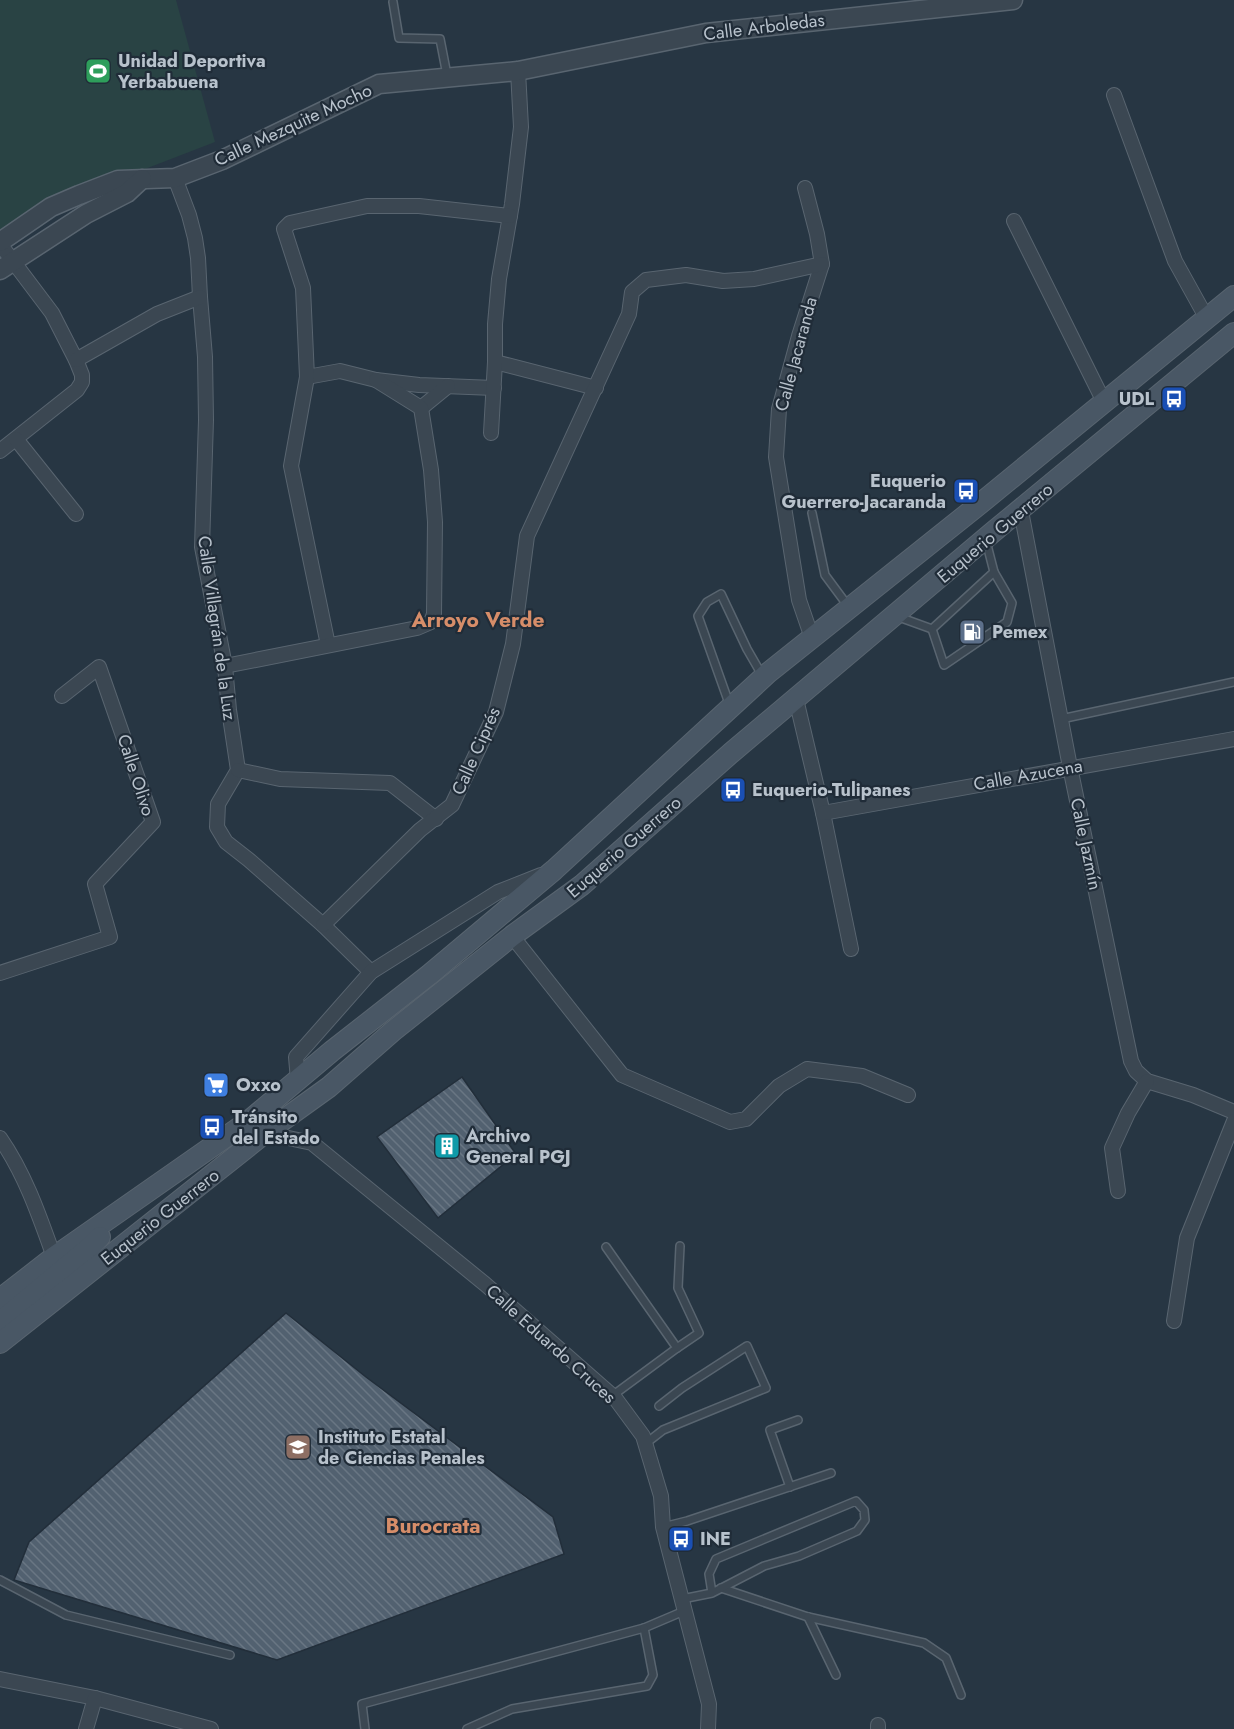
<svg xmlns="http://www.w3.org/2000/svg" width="1234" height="1729" viewBox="0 0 1234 1729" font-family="Jost,sans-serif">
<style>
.pitch{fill:#294344}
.building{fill:url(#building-back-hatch);stroke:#222e3a;stroke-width:1.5}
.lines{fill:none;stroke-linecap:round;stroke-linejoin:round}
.service-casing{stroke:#596570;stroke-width:10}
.minor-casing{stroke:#596570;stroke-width:16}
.tertiary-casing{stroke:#596570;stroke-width:21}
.secondary-casing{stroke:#596570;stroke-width:22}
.service{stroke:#3b4752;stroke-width:7}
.minor{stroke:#3b4752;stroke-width:14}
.tertiary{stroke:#3b4752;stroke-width:18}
.secondary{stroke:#495765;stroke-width:20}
.labels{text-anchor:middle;stroke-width:4.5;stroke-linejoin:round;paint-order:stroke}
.street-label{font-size:18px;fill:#b8c2cc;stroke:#202c38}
.poi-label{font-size:18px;font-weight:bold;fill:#b8c2cc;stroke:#202c38;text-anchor:start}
.quarter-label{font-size:21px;font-weight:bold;fill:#d68d69;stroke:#202c38}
</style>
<defs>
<pattern id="building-back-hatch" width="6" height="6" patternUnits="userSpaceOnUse" patternTransform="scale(1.5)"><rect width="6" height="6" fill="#526170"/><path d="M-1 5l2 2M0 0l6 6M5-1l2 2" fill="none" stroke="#697683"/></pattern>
</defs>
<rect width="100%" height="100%" fill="#273643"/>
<path class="pitch" d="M0,0H176L215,142L88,191L0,235Z"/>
<g class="building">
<path d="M462,1077L516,1154L438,1218L377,1137Z"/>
<path d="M286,1313L366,1377L553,1517L564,1554L277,1660L14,1580L29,1542Z"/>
</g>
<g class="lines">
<defs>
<g id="service">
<path d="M393,2L399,38L440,39L447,75"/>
<path d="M812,513L825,575L848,606"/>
<path d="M896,616L932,629L994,572L986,541"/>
<path d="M932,629L944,665L1007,622L1012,603L994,572"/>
<path d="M730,706L698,616L707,602L721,594L747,649L762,675"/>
<path d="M1061,719L1234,682"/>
<path d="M606,1247L677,1348L612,1396"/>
<path d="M677,1348L699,1333L678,1288L680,1246"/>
<path d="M645,1444L663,1430L766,1388L747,1346L682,1388L659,1406"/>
<path d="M790,1487L770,1430L798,1420"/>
<path d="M663,1527L687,1521L831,1473"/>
<path d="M0,1580L66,1615L230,1655"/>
<path d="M721,1588L808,1617L924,1643L946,1658L961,1695"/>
<path d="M682,1599L712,1593L764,1566L799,1556L857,1531L865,1520L864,1510L856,1501L716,1559L709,1574L712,1593"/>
<path d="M808,1617L836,1675"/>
<path d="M365,1729L362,1704L644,1628L684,1611"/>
<path d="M467,1729L512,1709L647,1686L653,1675L644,1628"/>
</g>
<g id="minor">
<path d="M1114,95L1175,261L1206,317"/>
<path d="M175,178L189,215L195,238L198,258L200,297L205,357L206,420L202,547L225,666L229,710L238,770L218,804L217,827L226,842L249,860L323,925L371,972"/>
<path d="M805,188L817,234L822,264L799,336L779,409L776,457L799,600L812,638"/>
<path d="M1014,221L1104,402"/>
<path d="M0,244L52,313L76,360L82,375V382L77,390L0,451"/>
<path d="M76,360L157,314L200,297"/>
<path d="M495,362L596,388"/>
<path d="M307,377L340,371L376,380L419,385L494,388"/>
<path d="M421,408L448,386"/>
<path d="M491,433L495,362V324L499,279L512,204L521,127L518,71"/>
<path d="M16,439L76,514"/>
<path d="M1021,511L1070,767L1131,1061L1136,1071L1147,1081L1193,1095L1234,1112"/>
<path d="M328,645L291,466L307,377L303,288L284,229L290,223L367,206H419L510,216"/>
<path d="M225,666L417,628L431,622L434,614L435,522L431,470L421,408L376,380"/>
<path d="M796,699L823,813L851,949"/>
<path d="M238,770L280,779L390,783L436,819"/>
<path d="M823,813L1234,739"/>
<path d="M323,925L420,830L452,805L496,712L513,644L527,536L629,314L632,292L646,280L686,275L723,281L754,279L822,264"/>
<path d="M512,936L622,1075L730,1122L746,1119L779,1086L807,1069L862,1076L908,1095"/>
<path d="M0,973L110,937L95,884L153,822L99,667L62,696"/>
<path d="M298,1080L296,1057L371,972L498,892L541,875"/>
<path d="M265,1133L312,1143L485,1284L615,1398L643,1436L661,1496L663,1527L709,1704L708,1729"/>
<path d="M0,1138C25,1174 39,1215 54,1257"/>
<path d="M1118,1191L1112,1148L1128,1113L1147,1081"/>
<path d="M1174,1321L1187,1238L1234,1121"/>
<path d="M0,1679L95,1698L211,1729"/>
<path d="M86,1729L95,1698"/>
<path d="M878,1729V1725"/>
</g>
<g id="tertiary">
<path d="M0,242L51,207L79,195L118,180L175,178L222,160L379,84L518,71L706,33L1013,0"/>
<path d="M0,270L86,214L127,193L142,179"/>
</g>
<g id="secondary">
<path d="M0,1299L54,1257L250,1120L332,1051L429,975L554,870L768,673L976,507L1234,296"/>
<path d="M0,1322L90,1247L100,1237"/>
<path d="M0,1343L265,1133L329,1087L393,1031L512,936L582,885L731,753L993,532L1234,333"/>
</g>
</defs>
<use href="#service" class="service-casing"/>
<use href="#minor" class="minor-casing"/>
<use href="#tertiary" class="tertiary-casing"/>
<use href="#secondary" class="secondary-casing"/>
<use href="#service" class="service"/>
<use href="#minor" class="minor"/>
<use href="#tertiary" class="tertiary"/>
<use href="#secondary" class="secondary"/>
</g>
<defs>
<symbol id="stadium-square" viewBox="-11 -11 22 22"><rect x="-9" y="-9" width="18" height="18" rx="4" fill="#2e9e5b" stroke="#202c38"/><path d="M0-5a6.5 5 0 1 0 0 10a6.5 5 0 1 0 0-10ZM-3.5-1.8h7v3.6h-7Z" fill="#fff"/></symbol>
<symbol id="bus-square" viewBox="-11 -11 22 22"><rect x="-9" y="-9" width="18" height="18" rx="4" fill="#1a4fb4" stroke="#202c38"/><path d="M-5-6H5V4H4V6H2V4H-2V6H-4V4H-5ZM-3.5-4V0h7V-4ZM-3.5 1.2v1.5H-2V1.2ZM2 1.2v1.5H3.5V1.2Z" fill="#fff"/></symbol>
<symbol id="fuel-square" viewBox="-11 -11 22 22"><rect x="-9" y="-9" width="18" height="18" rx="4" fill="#5c6f8a" stroke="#202c38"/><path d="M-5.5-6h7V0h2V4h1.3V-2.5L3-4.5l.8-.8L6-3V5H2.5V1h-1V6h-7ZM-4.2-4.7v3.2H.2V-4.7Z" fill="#fff"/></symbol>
<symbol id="supermarket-square" viewBox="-11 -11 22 22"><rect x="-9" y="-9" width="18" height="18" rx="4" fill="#3f7fe0" stroke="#202c38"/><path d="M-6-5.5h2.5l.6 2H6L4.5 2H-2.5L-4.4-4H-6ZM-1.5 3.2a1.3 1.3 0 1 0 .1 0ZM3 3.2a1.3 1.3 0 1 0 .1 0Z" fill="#fff"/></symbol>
<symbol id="building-square" viewBox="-11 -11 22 22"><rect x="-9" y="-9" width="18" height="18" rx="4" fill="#0f9aa8" stroke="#202c38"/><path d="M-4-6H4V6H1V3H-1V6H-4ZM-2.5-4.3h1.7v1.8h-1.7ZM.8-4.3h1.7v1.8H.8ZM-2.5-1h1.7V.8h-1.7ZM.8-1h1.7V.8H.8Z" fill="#fff"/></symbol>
<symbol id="university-square" viewBox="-11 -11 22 22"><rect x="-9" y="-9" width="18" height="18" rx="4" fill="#8d6e63" stroke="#202c38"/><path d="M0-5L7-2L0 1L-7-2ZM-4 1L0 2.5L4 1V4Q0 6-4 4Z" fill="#fff"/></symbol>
</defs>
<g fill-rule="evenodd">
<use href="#stadium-square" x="83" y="56" width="30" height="30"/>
<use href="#bus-square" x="1159" y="384" width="30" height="30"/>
<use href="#bus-square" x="951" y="476" width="30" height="30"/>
<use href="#fuel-square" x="957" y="617" width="30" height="30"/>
<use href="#bus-square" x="718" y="775" width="30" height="30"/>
<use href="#supermarket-square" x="201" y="1070" width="30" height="30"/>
<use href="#bus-square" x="197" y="1112" width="30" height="30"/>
<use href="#building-square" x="432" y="1131" width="30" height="30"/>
<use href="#university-square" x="283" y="1432" width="30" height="30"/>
<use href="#bus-square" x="666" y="1524" width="30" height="30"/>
</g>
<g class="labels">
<g class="street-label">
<text transform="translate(764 27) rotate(-7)" y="6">Calle Arboledas</text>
<text transform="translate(293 125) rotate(-25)" y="6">Calle Mezquite Mocho</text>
<text transform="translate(796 354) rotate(-75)" y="6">Calle Jacaranda</text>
<text transform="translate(995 533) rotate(-40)" y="6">Euquerio Guerrero</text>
<text transform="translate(217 628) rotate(82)" y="6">Calle Villagrán de la Luz</text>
<text transform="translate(476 751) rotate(-66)" y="6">Calle Ciprés</text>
<text transform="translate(136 775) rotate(72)" y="6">Calle Olivo</text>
<text transform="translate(1028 775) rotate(-10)" y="6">Calle Azucena</text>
<text transform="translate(1086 844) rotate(78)" y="6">Calle Jazmín</text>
<text transform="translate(624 847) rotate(-41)" y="6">Euquerio Guerrero</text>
<text transform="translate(160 1217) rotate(-38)" y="6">Euquerio Guerrero</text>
<text transform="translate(551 1344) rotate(42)" y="6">Calle Eduardo Cruces</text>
</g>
<g class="poi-label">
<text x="118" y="67">Unidad Deportiva<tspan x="118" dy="21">Yerbabuena</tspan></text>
<text x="1154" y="405" text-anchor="end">UDL</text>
<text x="946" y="487" text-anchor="end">Euquerio<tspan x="946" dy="21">Guerrero-Jacaranda</tspan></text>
<text x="992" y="638">Pemex</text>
<text x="752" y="796">Euquerio-Tulipanes</text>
<text x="236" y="1091">Oxxo</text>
<text x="232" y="1123">Tránsito<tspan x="232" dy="21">del Estado</tspan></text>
<text x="466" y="1142">Archivo<tspan x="466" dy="21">General PGJ</tspan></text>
<text x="318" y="1443">Instituto Estatal<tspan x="318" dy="21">de Ciencias Penales</tspan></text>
<text x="700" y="1545">INE</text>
</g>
<g class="quarter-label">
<text x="478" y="627">Arroyo Verde</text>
<text x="433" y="1533">Burocrata</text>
</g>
</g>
</svg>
